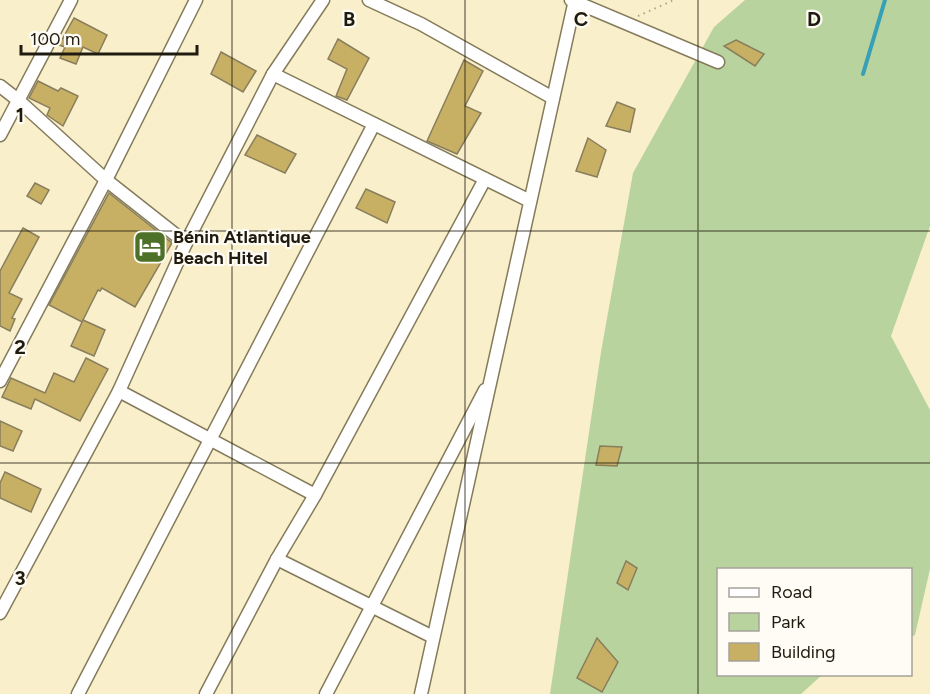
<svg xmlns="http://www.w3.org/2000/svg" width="930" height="694" viewBox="0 0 930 694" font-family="Figtree,sans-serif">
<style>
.green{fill:#b8d39d}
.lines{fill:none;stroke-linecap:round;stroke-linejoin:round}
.stream{stroke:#36a0b7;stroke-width:4}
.building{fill:#c7b064;stroke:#887e5d;stroke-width:1.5}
.street-casing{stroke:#857b5b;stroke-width:15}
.path{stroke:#ada589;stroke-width:2;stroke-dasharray:1.5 4.5;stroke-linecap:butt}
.street{stroke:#fff;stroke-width:12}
.grid{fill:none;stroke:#1f1b0e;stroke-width:1.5;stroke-opacity:0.55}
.labels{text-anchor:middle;stroke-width:4.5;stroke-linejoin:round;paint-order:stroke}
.poi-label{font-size:18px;font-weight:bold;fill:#1f1b0e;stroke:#fefcf5;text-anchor:start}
.grid-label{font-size:20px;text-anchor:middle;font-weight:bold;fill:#1f1b0e;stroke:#fefcf5;stroke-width:4.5;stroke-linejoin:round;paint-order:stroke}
</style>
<rect width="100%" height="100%" fill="#faefcb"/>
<path class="green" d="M745,0H930V226L891,336L930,410V569L915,635L911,637L910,570H718V674L822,675L801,694H550L601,352L633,173L714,27Z"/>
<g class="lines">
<path class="stream" d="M863,74L885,0"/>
</g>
<g class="building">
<path d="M74,18L107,35L98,54L83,47L76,64L60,58L65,47L59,45Z"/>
<path d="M338,39L369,58L347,100L336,96L347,69L328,59Z"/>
<path d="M736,40L764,54L755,66L724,46Z"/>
<path d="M221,52L256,71L243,92L211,74Z"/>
<path d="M464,60L483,71L465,106L481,113L457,154L427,141Z"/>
<path d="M38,81L58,91L61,88L78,96L63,126L47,115L50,108L29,98Z"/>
<path d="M617,102L635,109L630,132L606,126Z"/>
<path d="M257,135L296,154L285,173L245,155Z"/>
<path d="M588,138L606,150L597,177L576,171Z"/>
<path d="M35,183L49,190L41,204L27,196Z"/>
<path d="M366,189L395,202L387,223L356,208Z"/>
<path d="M109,193L172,243L135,307L102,288L100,291L98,290L82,322L49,305Z"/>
<path d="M23,228L39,237L9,293L22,299L12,318L15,319L10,331L0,326V271Z"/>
<path d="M83,320L105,330L94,356L71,346Z"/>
<path d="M86,358L108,369L80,421L35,399L31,409L2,397L11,378L45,393L54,373L74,382Z"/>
<path d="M0,421L22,431L13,451L0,446Z"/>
<path d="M600,446L622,447L617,466L596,465Z"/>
<path d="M5,472L41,489L31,512L0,498V483Z"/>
<path d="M626,561L637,568L628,590L617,583Z"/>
<path d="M597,638L618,662L602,692L577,678Z"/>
</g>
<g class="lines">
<defs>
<g id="street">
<path d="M369,0L421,24L553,98"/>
<path d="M571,0L718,62"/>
<path d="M273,74L530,201"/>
<path d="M0,86L18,100L106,180L186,243"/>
<path d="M0,135L71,0"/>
<path d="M0,381L106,180L196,0"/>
<path d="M119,391L315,495"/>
<path d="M277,559L433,637"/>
<path d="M0,613L119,391L186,243L273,74L323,0"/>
<path d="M78,694L374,124"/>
<path d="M206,694L277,559L315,495L485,179"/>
<path d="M326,694L485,390"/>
<path d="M421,694L575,0"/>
</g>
</defs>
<use href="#street" class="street-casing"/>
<path class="path" d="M638,16L674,0"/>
<use href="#street" class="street"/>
</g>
<path class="grid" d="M232,0V694M465,0V694M698,0V694M0,231H930M0,463H930"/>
<defs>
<symbol id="hotel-square" viewBox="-11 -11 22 22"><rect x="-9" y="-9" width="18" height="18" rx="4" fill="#4e7129" stroke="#fefcf5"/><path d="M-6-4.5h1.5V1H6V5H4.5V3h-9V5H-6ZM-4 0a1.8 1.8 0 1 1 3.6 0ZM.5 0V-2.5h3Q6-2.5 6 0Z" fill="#fff"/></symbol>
</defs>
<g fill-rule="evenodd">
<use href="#hotel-square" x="131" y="228" width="38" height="38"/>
</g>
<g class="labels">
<g class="poi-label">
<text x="173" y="243">Bénin Atlantique<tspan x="173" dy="21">Beach Hitel</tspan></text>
</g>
</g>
<g class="grid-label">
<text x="349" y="26">B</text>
<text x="581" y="26">C</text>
<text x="814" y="26">D</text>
<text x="20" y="122">1</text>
<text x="20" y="354">2</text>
<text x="20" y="585">3</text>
</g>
<rect x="717" y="568" width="195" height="108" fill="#fefcf5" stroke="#a5a299" stroke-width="1.5"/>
<rect x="729" y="588" width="30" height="9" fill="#ffffff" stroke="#a5a299" stroke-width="1.5"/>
<text x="771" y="598" font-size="18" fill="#1f1b0e">Road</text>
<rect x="729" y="613" width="30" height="18" fill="#b8d39d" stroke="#a5a299" stroke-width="1.5"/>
<text x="771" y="628" font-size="18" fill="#1f1b0e">Park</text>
<rect x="729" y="643" width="30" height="18" fill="#c7b064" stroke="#a5a299" stroke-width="1.5"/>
<text x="771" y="658" font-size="18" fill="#1f1b0e">Building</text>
<path d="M21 45v9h176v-9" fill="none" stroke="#1f1b0e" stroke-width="3"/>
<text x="30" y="45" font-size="18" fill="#1f1b0e" stroke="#fefcf5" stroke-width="4.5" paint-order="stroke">100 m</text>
</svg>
